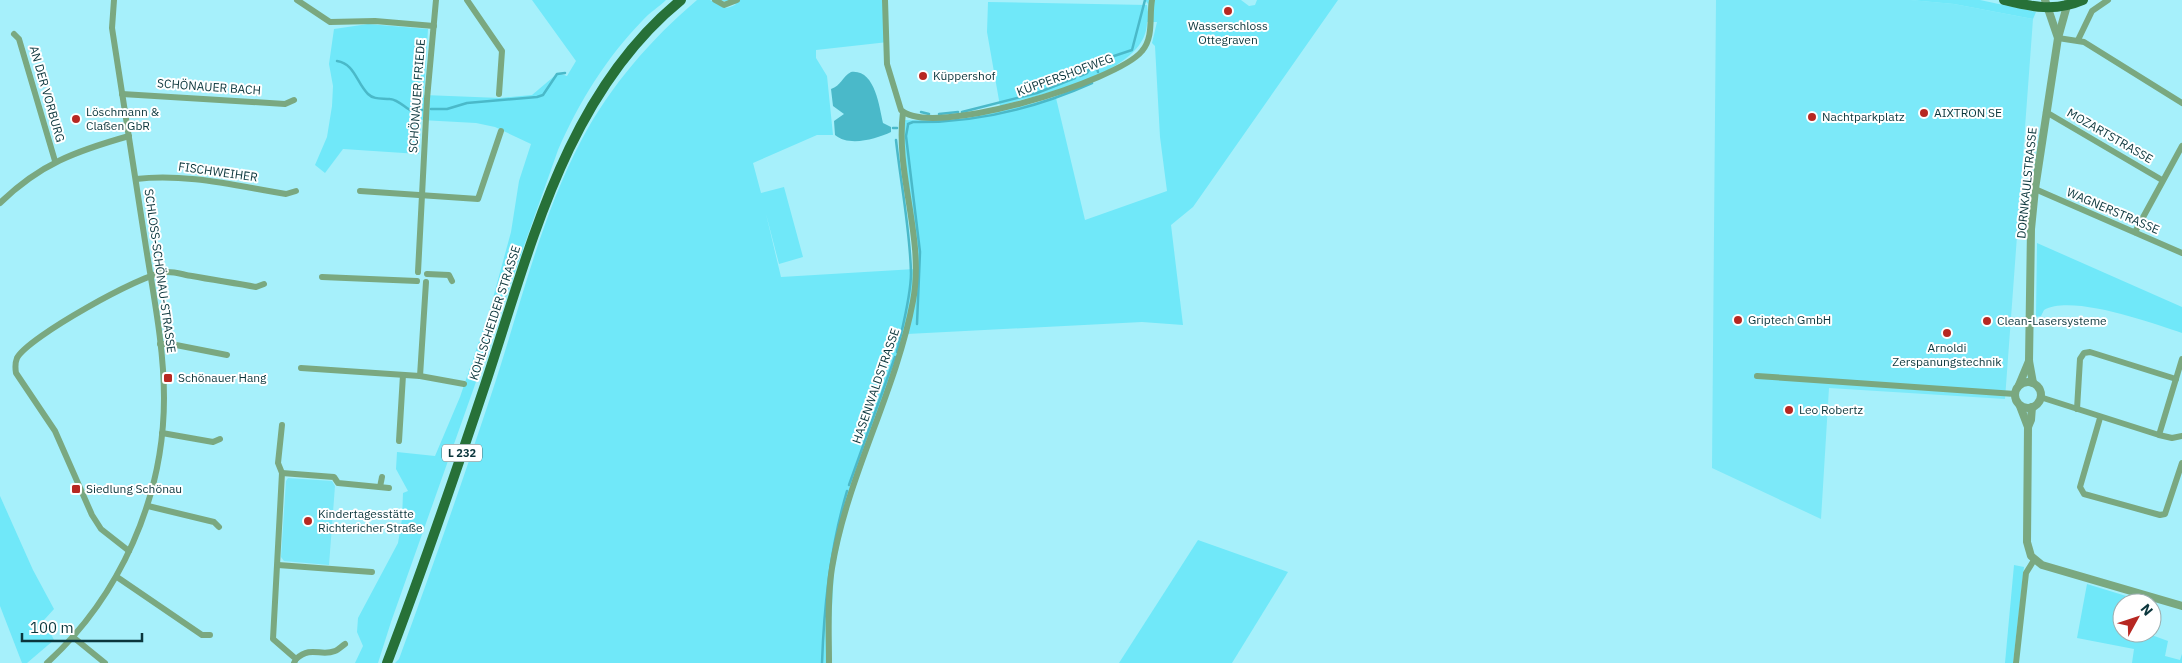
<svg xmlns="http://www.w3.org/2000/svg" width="2182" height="663" viewBox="0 0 2182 663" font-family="'IBM Plex Sans',sans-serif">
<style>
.built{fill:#7ce9f9}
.green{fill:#70e8f9}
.water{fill:#4ab9c9}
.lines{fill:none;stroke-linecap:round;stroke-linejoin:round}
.stream{stroke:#4ab9c9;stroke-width:2.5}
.minor{stroke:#7aa880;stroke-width:6}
.tertiary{stroke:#7aa880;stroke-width:8}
.primary{stroke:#277138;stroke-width:10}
.poi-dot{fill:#b72822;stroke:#fff;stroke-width:2}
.labels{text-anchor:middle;stroke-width:4;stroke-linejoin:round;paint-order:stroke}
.shield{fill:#fff;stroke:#547276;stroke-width:1}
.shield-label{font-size:11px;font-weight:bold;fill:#0b363c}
.poi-label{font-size:12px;fill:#0b363c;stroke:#fff;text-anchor:start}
.street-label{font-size:12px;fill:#0b363c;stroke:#fff}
</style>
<rect width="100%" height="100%" fill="#a6f0fb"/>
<g class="built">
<path d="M1716,0H1910L1954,4L2033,19L2005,399L1829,388L1821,519L1712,468Z"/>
<path d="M288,478L332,481L335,486L329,565L284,561L281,557L286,481Z"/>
</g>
<g class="green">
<path d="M532,0H666C659,7 650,12 643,20C606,58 579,102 558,150L391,622L378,663H355L363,646L357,632L358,618L398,543L402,519L403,493L408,491L396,469L397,452L435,456L460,397L490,309L511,232L519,181L531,144L495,127L476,123L421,120L419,154L343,149L325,173L315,165L327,137L332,106L333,86L329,64L334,29L368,24L428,29L424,95L500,98L532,95L558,73L567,76L576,61Z"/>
<path d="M697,0C701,0 707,0 710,0C721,5 724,12 736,4L720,0H887L888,42L816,50V58L827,76L833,135H817L753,163L761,193L784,187L803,257L779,264L766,214L781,277L915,269L901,120L956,121L1056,98L1085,220L1167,191L1160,137L1155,46L1152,43L1157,22H1147C1147,74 1040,94 1000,106L987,32L988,2L1147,5L1148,12V4L1145,0H1241L1249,6L1255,5L1257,0H1338L1193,207L1171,225L1183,325L1142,322L907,334L847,509L834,570L829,663H395L399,659C433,566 465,474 496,380C522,300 542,214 582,139C611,85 651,39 697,0Z"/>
<path d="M1910,0H1980L2036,12L2033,19L1954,4Z"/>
<path d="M2037,243L2182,307V333C2152,323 2072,294 2044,310L2041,316L2036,317Z"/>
<path d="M0,496L33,570L54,609L44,620L54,640L27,663H22L0,606Z"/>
<path d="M1198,540L1288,572L1232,663H1119Z"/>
<path d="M2014,565L2024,567L2013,663H2005Z"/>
<path d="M2087,584L2149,603H2122V633H2146L2168,641L2165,656L2180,660L2182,654V663H2132L2134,649L2077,638Z"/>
</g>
<path class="water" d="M851,72C875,69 879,106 883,123L891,127V132C876,139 849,147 835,135L834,121L844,114L833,106L831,89C841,86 842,77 851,72Z"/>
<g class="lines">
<g class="stream">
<path d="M337,61C355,64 356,82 368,94C374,100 382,98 390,99C400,100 405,109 414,112L422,110"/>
<path d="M1095,62L1098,72"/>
<path d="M1080,76L1087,73L1093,63L1132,50L1145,0"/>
<path d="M431,109H447L467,103L537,97L543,95L557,74L565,73"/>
<path d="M921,112L929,114"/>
<path d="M962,112L1037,93L1075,78"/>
<path d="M939,114L958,112"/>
<path d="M908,124L913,122C976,123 1034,109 1092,83"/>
<path d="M908,125L906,136L920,252L917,324"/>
<path d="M893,128H897"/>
<path d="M896,140C901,185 910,229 911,273C911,297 902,328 897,352"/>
<path d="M849,485L895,357"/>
<path d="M822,663C824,604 830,548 847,491"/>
</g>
<g class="minor">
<path d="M297,0L330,22L375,21L434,26"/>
<path d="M467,0L502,51L499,94"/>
<path d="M715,0L724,5L737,0"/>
<path d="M885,0L887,64L901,110C931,139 1118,81 1142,51C1154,37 1149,17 1152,0"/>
<path d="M14,34L19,39L55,161"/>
<path d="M2058,38L2084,42L2182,103"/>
<path d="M2078,40L2092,11L2108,0"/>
<path d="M122,94L285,104L294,100"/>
<path d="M2046,112L2162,180"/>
<path d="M136,179C186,173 236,186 286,194L296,191"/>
<path d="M2035,189L2182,253"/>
<path d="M360,191L478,199L501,131"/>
<path d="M0,203C40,164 76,151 129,136"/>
<path d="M2135,232L2182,146"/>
<path d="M418,272L427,99L436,0"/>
<path d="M427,274L449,275L452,281"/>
<path d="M322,277L417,281"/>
<path d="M160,344H171L227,355"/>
<path d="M301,368L420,376L464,384"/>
<path d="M420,376L426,282"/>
<path d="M1757,376L2015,394"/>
<path d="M2040,397L2159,435L2172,438L2182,436"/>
<path d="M2077,409L2080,359L2084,353L2090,352L2176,379"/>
<path d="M2100,418L2080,487L2084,494L2160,515L2165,514L2182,463"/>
<path d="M282,425L278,463L282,473L273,639L296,659L294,663"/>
<path d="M162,433L213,442L220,439"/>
<path d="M2159,435L2182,359"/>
<path d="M399,441L403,375"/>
<path d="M282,473L334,477L338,483L389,488"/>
<path d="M380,487L382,477"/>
<path d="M148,506L214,522L219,527"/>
<path d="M129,551L101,529L92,515L55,431L16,373C15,367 15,363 17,358C28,337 142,274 165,272C174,271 184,275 192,276C213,280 235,283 256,287L264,284"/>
<path d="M278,565L372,572"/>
<path d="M117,577L202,635H210"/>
<path d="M73,637L105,663"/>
<path d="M296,659C312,645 320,657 335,651C338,650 342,646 345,644"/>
<path d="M47,663C120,596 164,498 164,398C164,346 153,293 145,241C134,170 123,99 112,28L114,0"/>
<path d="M829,663C829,632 827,599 832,568C847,476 896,392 913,301C925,238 895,175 903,112"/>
<path d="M2016,663L2026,573L2034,560"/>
</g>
<g class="tertiary">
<path d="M2045,0L2058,38"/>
<circle cx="2028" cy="395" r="13"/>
<path d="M2033,383L2029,361L2031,229L2035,189L2058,38L2068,2"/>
<path d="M2019,385L2029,361"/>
<path d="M2020,406L2028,427"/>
<path d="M2032,407L2031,420L2028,427L2027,542L2031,556L2042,565L2182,606"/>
</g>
<g class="primary">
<path d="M2004,0C2032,7 2055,12 2083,0"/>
<path d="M387,663C422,571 454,478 485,385C530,250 565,94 681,0"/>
</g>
</g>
<g class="poi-dot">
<circle cx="1228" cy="11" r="5"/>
<circle cx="923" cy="76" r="5"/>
<circle cx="1924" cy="113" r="5"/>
<circle cx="1812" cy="117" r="5"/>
<circle cx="76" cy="119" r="5"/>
<circle cx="1738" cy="320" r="5"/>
<circle cx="1987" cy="321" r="5"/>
<circle cx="1947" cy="333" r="5"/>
<rect x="163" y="373" width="10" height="10" rx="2.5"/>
<circle cx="1789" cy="410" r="5"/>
<rect x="71" y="484" width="10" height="10" rx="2.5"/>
<circle cx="308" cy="521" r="5"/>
</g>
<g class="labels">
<rect class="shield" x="442" y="444.5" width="40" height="17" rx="4"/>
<g class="shield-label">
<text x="462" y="457">L 232</text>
</g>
<g class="poi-label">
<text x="1228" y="30" text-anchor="middle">Wasserschloss<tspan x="1228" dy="14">Ottegraven</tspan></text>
<text x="933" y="80">Küppershof</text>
<text x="86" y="116">Löschmann &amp;<tspan x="86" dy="14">Claßen GbR</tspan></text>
<text x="1934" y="117">AIXTRON SE</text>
<text x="1822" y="121">Nachtparkplatz</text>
<text x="1748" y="324">Griptech GmbH</text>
<text x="1997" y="325">Clean-Lasersysteme</text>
<text x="1947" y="352" text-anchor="middle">Arnoldi<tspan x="1947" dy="14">Zerspanungstechnik</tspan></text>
<text x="178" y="382">Schönauer Hang</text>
<text x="1799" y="414">Leo Robertz</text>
<text x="86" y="493">Siedlung Schönau</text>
<text x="318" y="518">Kindertagesstätte<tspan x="318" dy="14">Richtericher Straße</tspan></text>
</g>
<g class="street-label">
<text transform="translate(1065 75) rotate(-20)" y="4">KÜPPERSHOFWEG</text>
<text transform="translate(209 87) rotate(4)" y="4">SCHÖNAUER BACH</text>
<text transform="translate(47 94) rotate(74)" y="4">AN DER VORBURG</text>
<text transform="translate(417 96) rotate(-86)" y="4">SCHÖNAUER FRIEDE</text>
<text transform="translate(2110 136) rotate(30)" y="4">MOZARTSTRASSE</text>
<text transform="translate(218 172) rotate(8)" y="4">FISCHWEIHER</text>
<text transform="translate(2027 183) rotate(-84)" y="4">DORNKAULSTRASSE</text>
<text transform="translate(2113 211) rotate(23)" y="4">WAGNERSTRASSE</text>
<text transform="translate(160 271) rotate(82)" y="4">SCHLOSS-SCHÖNAU-STRASSE</text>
<text transform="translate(495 313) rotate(-72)" y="4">KOHLSCHEIDER STRASSE</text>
<text transform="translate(876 386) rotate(-71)" y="4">HASENWALDSTRASSE</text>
</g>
</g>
<g transform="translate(2137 618) rotate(50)"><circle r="24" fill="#ffffff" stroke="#9dafb1"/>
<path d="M0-4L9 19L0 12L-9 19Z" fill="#b72822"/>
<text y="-8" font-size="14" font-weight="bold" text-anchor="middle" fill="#0b363c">N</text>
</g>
<path d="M22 633v8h120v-8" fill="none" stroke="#0b363c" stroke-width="2.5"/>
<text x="30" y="633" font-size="15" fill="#0b363c" stroke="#ffffff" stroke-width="4" paint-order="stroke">100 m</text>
</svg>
